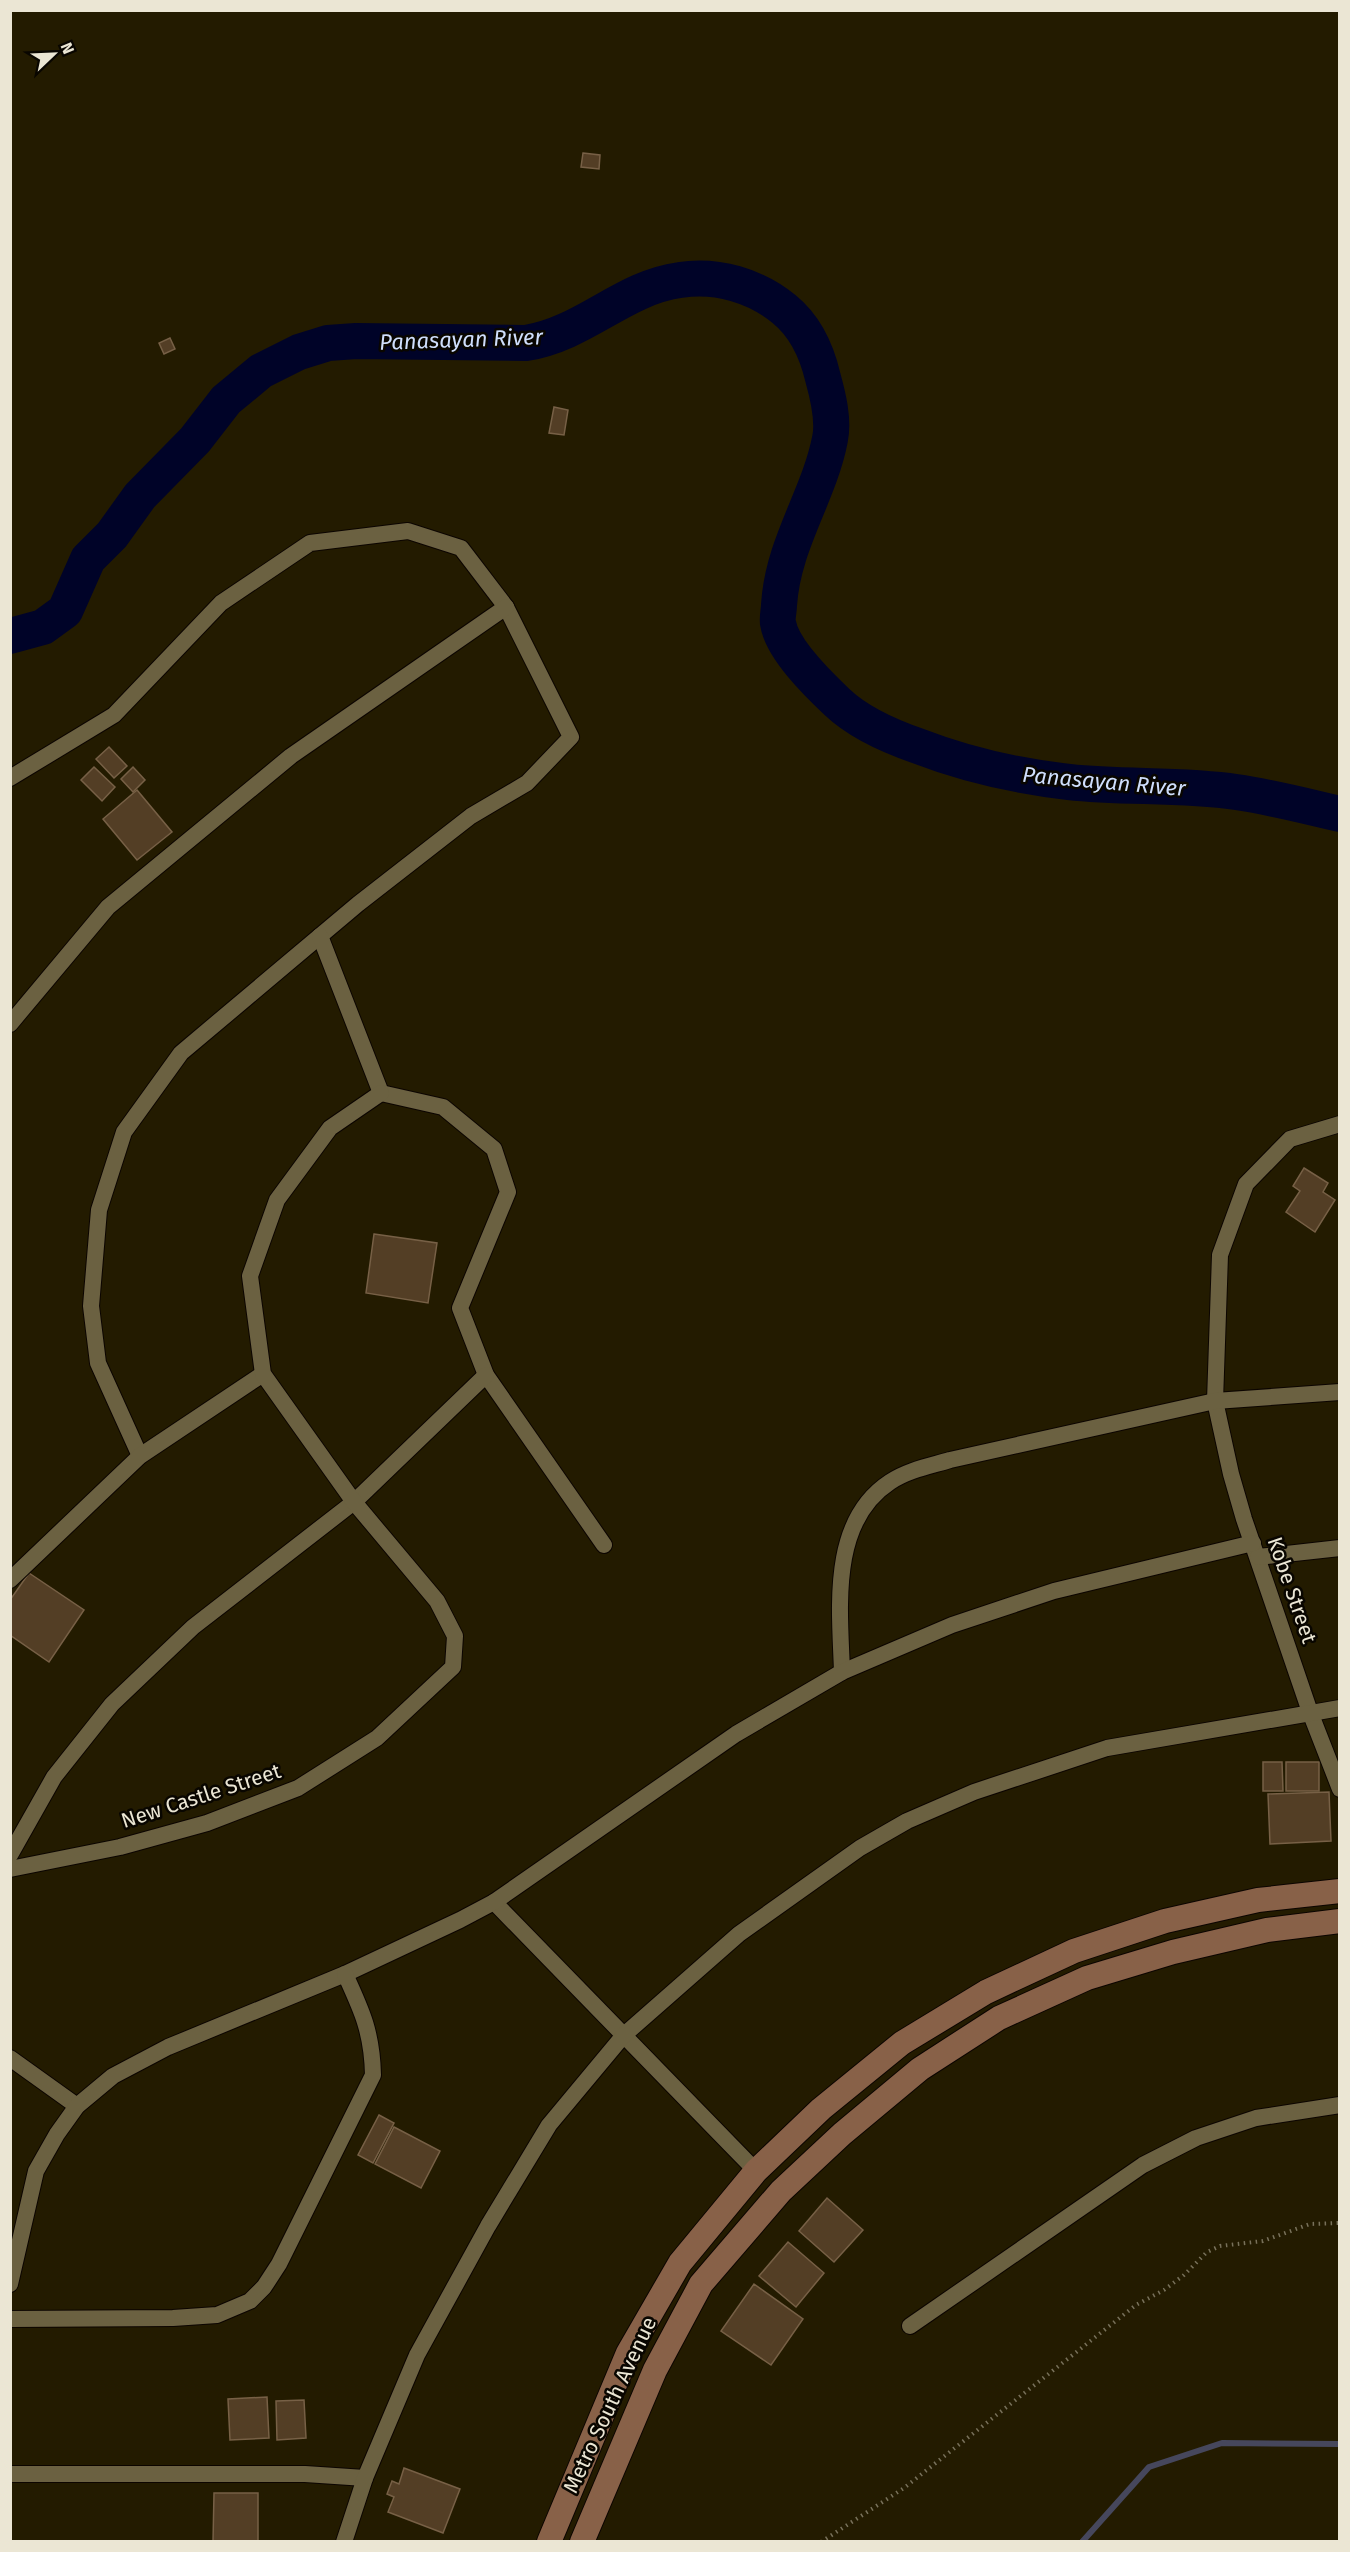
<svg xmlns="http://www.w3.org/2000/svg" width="1350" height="2552" viewBox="0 0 1350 2552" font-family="'Fira Sans',sans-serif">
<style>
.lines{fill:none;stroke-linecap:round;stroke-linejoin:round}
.stream{stroke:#46475c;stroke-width:6}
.river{stroke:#000328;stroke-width:36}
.building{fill:#533e25;stroke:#776046;stroke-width:1.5}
.street-casing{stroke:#0c0500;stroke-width:18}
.secondary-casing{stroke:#0c0500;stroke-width:26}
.path{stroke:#78715a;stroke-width:4;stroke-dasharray:1.5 4.5;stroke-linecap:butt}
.street{stroke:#6b6141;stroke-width:16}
.secondary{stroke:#886148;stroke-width:24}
.labels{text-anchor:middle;stroke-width:5;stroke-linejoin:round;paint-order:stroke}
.street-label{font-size:21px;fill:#ebe6d4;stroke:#090600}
.water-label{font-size:22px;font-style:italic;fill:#cfdefc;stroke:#090600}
</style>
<rect width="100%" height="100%" fill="#231b00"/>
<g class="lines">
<path class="stream" d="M1082,2542L1149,2467L1222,2443L1340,2444"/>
<path class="river" d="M10,636L43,627L65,611L88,559L112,535L140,496L195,440L226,400L261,371L299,352L328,343L356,341L526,343C586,333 622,288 680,280C717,274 756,286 784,309C805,326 817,352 823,378C828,396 834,420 830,439C819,496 783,543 779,605C779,610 777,618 778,623C782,649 818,684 837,702C859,723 889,736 918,746C967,765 1017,776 1069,782C1124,788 1181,784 1236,792C1271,797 1305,806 1340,814"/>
</g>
<g class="building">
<path d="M583,153L600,155L599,169L581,167Z"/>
<path d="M170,338L175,349L164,354L159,343Z"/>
<path d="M554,407L568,410L564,435L549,433Z"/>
<path d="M109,747L127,766L114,778L96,759Z"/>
<path d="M94,767L115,787L102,801L81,780Z"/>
<path d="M133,767L145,780L133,792L121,779Z"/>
<path d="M137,790L172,832L137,860L103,819Z"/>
<path d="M1304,1168L1328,1183L1323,1192L1335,1200L1315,1232L1286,1212L1300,1191L1293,1186Z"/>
<path d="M374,1234L437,1243L428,1303L366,1293Z"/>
<path d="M29,1573L84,1610L49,1662L10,1635V1600Z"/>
<path d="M1263,1762H1282L1283,1791H1263Z"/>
<rect x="1286" y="1762" width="33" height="29"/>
<path d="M1329,1792L1331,1841L1270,1844L1268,1794Z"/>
<path d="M379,2115L394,2123L373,2163L358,2155Z"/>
<path d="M394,2127L440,2151L421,2188L375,2164Z"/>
<path d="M827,2198L863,2230L834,2262L799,2231Z"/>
<path d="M788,2242L824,2273L796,2307L759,2276Z"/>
<path d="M754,2284L803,2319L771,2365L721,2331Z"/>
<path d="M267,2397L269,2438L230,2440L228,2399Z"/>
<path d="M304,2400L306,2438L277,2440L276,2401Z"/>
<path d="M404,2468L460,2489L443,2533L388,2512L394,2497L387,2494L392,2481L399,2484Z"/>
<path d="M214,2493H258V2542H213Z"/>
</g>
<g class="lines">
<defs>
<g id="street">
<path d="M10,778L114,715L221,603L310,543L408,531L461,548L506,607L571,737L527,783L471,816L358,904L181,1053L124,1132L99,1210L91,1306L98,1363L140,1456"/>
<path d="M320,936L381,1093"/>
<path d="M10,1024L108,907L291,756L506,607"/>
<path d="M381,1093L443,1107L494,1149L508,1192L460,1308L486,1375L604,1545"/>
<path d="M1340,1124L1290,1139L1246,1184L1220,1255L1215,1401L1231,1474L1244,1519L1310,1712L1340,1789"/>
<path d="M1258,1557L1340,1548"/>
<path d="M10,1580L140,1456L263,1374"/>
<path d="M842,1672C840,1609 829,1522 890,1482C908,1470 930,1466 950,1460L1215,1401L1340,1392"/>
<path d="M10,1855L54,1777L112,1704L193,1627L354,1502L486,1375"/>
<path d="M10,1869L120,1847L207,1823L298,1788L377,1738L453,1667L455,1636L437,1601L354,1502L263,1374L250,1276L277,1200L330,1128L381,1093"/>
<path d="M494,1902L756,2171"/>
<path d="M10,2058L77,2106"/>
<path d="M10,2284L36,2171L57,2134L77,2106L113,2076L168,2047L345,1974L460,1920L494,1902L736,1734L842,1672L952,1625L1054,1591L1253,1543"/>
<path d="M10,2319L173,2318L217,2315L250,2301L264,2287L279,2264L373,2075C372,2032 362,2011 345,1974"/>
<path d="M910,2326L1143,2165L1196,2138L1256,2118L1340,2105"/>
<path d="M10,2474H305L365,2478"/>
<path d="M344,2542L365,2478L417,2355L488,2226L549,2125L624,2035L739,1934L860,1848L907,1821L974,1792L1107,1748L1340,1708"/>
</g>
<g id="secondary">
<path d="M549,2542L628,2353L680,2263L756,2171L821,2109L902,2043L986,1992L1074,1951L1165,1921L1258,1900L1340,1891"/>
<path d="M582,2542L655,2370L701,2284L781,2191L842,2134L920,2069L999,2018L1087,1978L1173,1952L1267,1930L1340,1921"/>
</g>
</defs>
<use href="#street" class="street-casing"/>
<use href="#secondary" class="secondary-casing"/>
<path class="path" d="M821,2542L904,2488L1136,2305L1164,2290L1184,2275L1207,2252L1220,2246L1263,2241L1310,2224L1340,2223"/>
<use href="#street" class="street"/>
<use href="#secondary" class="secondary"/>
</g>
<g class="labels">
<g class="street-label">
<text transform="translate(1292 1590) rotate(71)" y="7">Kobe Street</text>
<text transform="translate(201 1796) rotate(-18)" y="7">New Castle Street</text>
<text transform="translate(610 2405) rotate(-65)" y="7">Metro South Avenue</text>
</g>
<g class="water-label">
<text transform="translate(461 339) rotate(-2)" y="8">Panasayan River</text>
<text transform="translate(1104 781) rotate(5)" y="8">Panasayan River</text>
</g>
</g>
<rect width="1350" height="2552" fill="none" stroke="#ebe6d4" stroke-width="24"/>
<g transform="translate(54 54) rotate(67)" stroke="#090600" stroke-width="4.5" paint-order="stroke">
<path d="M0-4.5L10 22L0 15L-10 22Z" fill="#ebe6d4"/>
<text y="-9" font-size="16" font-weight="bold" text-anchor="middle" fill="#ebe6d4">N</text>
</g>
</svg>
